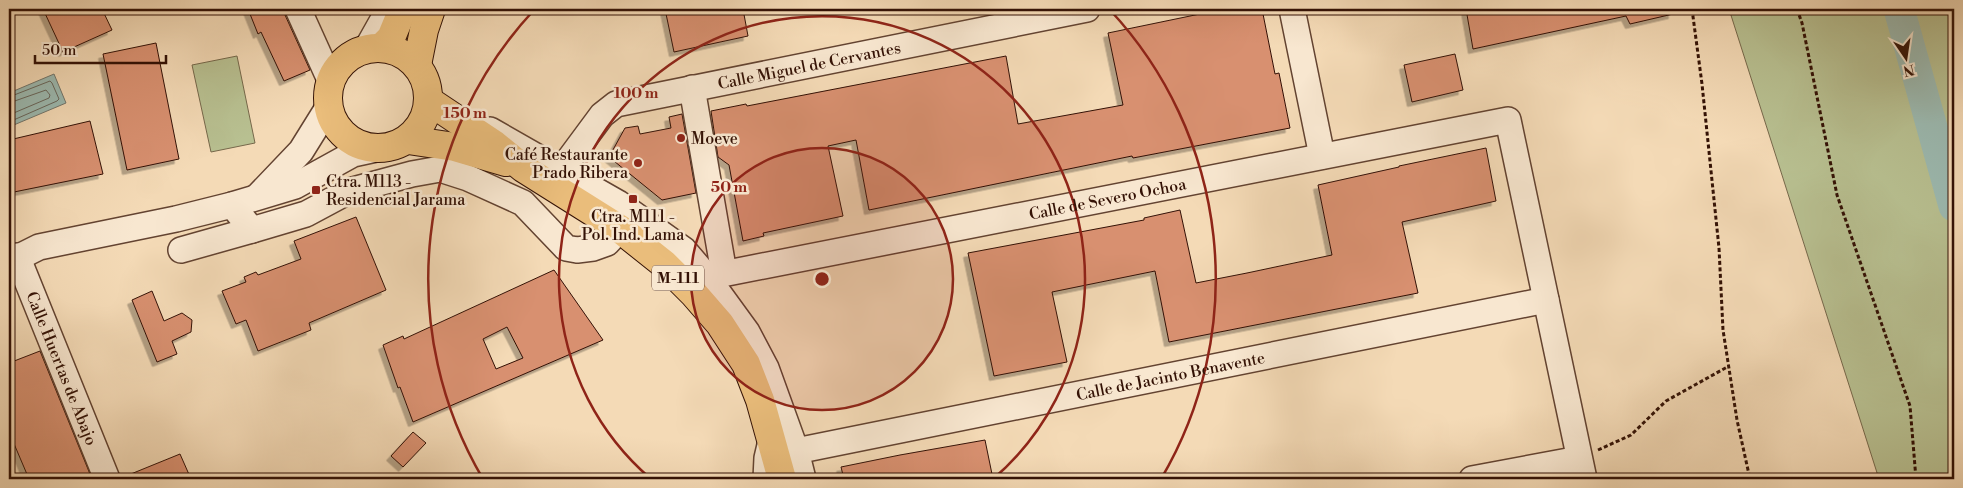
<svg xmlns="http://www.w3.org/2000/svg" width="1963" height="488" viewBox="0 0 1963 488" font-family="'Libre Bodoni',serif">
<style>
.green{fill:#b8c091;stroke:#76684b}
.water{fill:#9cbab1;stroke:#72766c}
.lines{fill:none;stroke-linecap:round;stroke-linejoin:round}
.shore{stroke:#68665b;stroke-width:1}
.river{stroke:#9cbab1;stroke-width:31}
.building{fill:#d89070;stroke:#331105;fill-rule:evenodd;filter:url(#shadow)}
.minor-casing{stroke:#634331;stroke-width:28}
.major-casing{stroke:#331105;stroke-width:30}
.path{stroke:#331105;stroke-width:3;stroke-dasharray:4 2.5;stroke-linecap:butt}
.minor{stroke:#f8e7d0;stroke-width:25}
.major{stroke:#eabd7b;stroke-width:28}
.ring{fill:none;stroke:#8f2418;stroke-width:2.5}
.poi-dot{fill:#8f2418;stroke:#f8e7d0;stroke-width:2}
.labels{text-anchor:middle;stroke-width:5;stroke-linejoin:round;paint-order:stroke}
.shield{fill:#f8e7d0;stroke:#6e5142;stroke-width:1}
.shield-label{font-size:15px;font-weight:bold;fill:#331105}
.street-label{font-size:16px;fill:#331105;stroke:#f8e7d0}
.poi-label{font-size:16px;fill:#331105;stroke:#f8e7d0;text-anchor:start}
.centre{fill:#8f2418;stroke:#f8e7d0;stroke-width:2.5}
.ring-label{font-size:15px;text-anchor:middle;font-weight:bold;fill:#8f2418;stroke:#f8e7d0;stroke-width:5;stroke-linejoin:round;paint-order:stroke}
</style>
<defs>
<filter id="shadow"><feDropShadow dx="-4.5" dy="4.5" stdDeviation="0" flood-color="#0004"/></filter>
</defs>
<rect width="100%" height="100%" fill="#f4dab6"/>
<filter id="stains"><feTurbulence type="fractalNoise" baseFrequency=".004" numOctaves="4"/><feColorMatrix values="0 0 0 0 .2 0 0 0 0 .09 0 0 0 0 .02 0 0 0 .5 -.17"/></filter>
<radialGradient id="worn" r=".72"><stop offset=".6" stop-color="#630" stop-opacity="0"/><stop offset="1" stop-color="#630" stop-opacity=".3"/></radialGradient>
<g class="green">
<path d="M1729,9H1954V479H1879Z"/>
<path d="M237,56L255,143L211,152L192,65Z"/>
</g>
<path class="water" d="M54,74L66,103L9,127V93Z"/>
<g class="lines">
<g class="shore">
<path d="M9,97L50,81L52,83L59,99L57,101L9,122"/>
<path d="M9,103L46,90L50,95L49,98L9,115"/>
</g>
<path class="river" d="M1899,9L1954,206"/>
</g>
<g class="building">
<path d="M43,9H102L112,30L63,52Z"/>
<path d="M248,9H284L285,15L310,70L284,81L261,32L258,34Z"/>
<path d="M665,9H743L748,36L674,52Z"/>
<path d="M1224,9H1262L1275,74L1279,73L1290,128L1133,158L1132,156L869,210L856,140L828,146L843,216L763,233L764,236L743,241L729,165L718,157L711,111L746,104L747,106L1006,56L1018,124L1123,105L1108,33Z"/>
<path d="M1466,9H1672L1673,14L1630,24L1626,16L1473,49Z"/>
<path d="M156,43L179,159L127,170L103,54Z"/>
<path d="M1455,54L1463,90L1412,102L1404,65Z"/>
<path d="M682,114L696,193L662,200L609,157L625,128L638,126L640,134L671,128L669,117Z"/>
<path d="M90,121L103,174L9,193V140Z"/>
<path d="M1486,148L1496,201L1402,222L1418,293L1169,342L1155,271L1052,292L1067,362L994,376L968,253L1144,220V218L1180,210L1196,283L1247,273L1332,255L1318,185L1399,167V166Z"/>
<path d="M356,217L386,290L309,323L311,330L258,351L246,320L236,324L222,291L246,282L244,277L256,272L258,275L301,259L294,241Z"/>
<path d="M554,270L603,340L413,422L400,387L398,388L383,345L403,336L404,339ZM507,327L523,358L496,369L483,339Z"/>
<path d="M152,291L164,321L182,313L192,320L191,332L172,341L177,354L157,362L132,300Z"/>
<path d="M40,351L92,479H29L9,432V363Z"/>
<path d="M413,432L426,443L403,467L391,456Z"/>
<path d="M985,440L993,479H844L841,467L900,455Z"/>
<path d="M180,454L191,479H121V478Z"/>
</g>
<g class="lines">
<defs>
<g id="minor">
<path d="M298,9L331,82"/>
<path d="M1292,9L1322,156"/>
<path d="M366,50L384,18L388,9"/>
<path d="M692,88L724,273"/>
<path d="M490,130L618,203L684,250L707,277L747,332L766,368L796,451L803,479"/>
<path id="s1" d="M562,169L602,115L616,104L1087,9"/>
<path d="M258,196L301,151L329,106"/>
<path d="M232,205L252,230L306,214L349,191L412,174L440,169L468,178L523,203L566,248L577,250L593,248L607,243L620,229"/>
<path d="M181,250L252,230"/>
<path id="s2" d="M17,256L107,479"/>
<path d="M9,262L39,247L176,219L232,205L295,186L353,154L376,149"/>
<path id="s3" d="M707,277L1508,120L1584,479"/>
<path id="s4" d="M796,451L1546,300"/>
<path d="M766,479L767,458L771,441"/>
<path d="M1472,479L1579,459"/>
</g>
<g id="major">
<circle cx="378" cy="98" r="50"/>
<path d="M381,48L391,38L403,9"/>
<path d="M417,65L424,30L431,9"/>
<path d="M429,101L495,145L523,168L620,229L664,264L694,294L720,324L746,364L760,400L782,479"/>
<path d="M408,140L455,147L506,162"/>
</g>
</defs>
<use href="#minor" class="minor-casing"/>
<use href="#major" class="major-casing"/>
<g class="path">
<path d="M1692,9L1702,84L1719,248L1723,330L1737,420L1750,479"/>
<path d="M1797,9L1802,23L1837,195L1910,406L1916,479"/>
<path d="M1598,450L1631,435L1666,401L1729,366"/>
</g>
<use href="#minor" class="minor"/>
<use href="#major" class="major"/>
</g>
<circle cx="822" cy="279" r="131" fill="#8f2418" fill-opacity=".12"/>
<g class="ring">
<circle cx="822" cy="279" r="131"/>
<path d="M651 479A263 263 0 1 1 993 479"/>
<path d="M483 479A394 394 0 0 1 534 10M1110 10A394 394 0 0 1 1161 479"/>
</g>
<g class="poi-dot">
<circle cx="681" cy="138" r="5"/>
<circle cx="638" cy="163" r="5"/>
<rect x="311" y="185" width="10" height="10" rx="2.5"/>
<rect x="628" y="194" width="10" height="10" rx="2.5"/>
</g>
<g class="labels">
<rect class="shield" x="652" y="265.5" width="52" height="25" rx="4"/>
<g class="shield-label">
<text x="678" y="283">M-111</text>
</g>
<g class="street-label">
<text dy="6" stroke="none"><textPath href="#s1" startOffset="282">Calle Miguel de Cervantes</textPath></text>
<text dy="6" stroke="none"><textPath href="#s3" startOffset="408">Calle de Severo Ochoa</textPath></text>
<text dy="6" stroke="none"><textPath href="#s2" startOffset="121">Calle Huertas de Abajo</textPath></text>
<text dy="6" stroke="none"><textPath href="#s4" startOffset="382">Calle de Jacinto Benavente</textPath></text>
</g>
<g class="poi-label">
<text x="691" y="144">Moeve</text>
<text x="628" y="160" text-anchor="end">Café Restaurante<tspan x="628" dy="18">Prado Ribera</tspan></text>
<text x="326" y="187">Ctra. M113 -<tspan x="326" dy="18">Residencial Jarama</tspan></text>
<text x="633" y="222" text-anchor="middle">Ctra. M111 -<tspan x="633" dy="18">Pol. Ind. Lama</tspan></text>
</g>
</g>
<circle cx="822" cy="279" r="8" class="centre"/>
<g class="ring-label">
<text x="636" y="98">100 m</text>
<text x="465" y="118">150 m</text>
<text x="729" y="192">50 m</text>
</g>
<rect width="1963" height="488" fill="none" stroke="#f4dab6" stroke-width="30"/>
<rect x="10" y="10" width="1943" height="468" fill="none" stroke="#331105" stroke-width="2.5"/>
<rect x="15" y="15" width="1933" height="458" fill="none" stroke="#331105"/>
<g transform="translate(1906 58) rotate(167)" stroke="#f8e7d0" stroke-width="4" paint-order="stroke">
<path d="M0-4L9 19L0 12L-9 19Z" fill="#331105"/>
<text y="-8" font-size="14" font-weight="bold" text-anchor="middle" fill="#331105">N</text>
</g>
<path d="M35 55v8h131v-8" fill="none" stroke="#331105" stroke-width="2.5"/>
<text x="42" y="55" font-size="15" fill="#331105" stroke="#f8e7d0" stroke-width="4" paint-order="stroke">50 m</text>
<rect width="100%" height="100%" filter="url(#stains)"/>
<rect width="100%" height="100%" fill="url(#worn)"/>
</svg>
